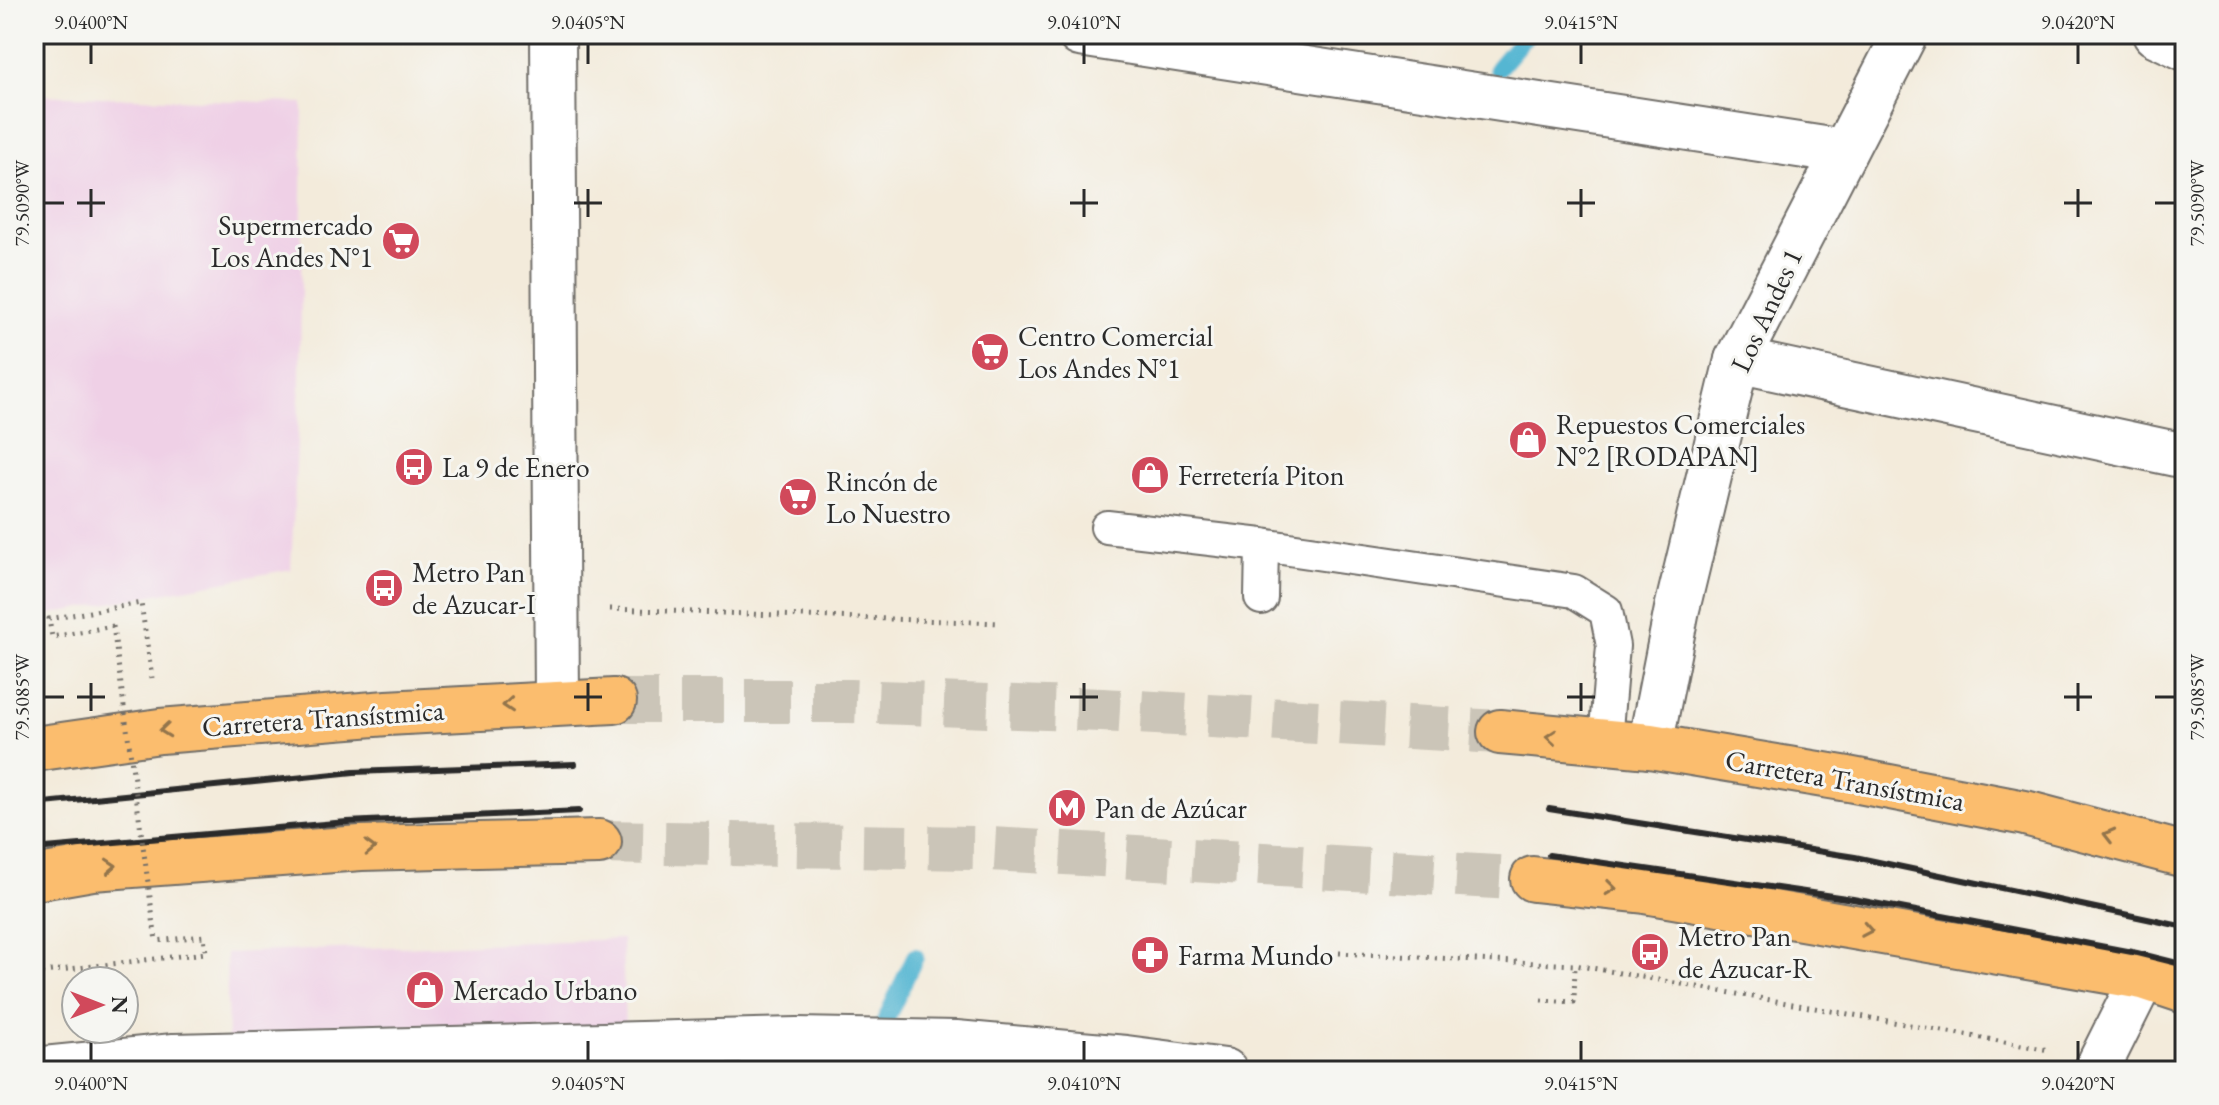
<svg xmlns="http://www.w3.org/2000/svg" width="2219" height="1105" viewBox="0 0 2219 1105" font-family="'EB Garamond',serif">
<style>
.built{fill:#efd0e6}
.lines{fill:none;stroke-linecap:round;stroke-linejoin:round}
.stream{stroke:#54b6d2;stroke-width:18}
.primary-tunnel{stroke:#cbc5b8;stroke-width:44;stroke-dasharray:44 22;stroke-linecap:butt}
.service-casing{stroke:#716e69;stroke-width:36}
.minor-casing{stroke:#716e69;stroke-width:48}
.tertiary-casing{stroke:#716e69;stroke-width:48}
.primary-casing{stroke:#716e69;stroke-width:48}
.path{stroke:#716e69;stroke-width:5;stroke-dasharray:2 6;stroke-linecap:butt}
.service{stroke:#fff;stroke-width:32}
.minor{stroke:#fff;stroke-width:44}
.tertiary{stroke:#fff;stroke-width:44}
.primary{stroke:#fbbd6e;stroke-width:44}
.rail{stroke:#2b2b2b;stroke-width:6}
.path-bridge{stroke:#716e69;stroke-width:5;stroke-dasharray:2 6;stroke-linecap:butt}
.oneway{stroke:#93744c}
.ticks{fill:none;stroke:#2b2b2b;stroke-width:3}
.labels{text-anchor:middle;stroke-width:6;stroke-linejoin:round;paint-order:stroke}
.poi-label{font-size:28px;fill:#2b2b2b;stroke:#f6f6f2;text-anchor:start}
.street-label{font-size:28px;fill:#2b2b2b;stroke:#f6f6f2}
.neatline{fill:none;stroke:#2b2b2b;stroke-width:3}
.ticks-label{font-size:20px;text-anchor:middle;fill:#2b2b2b}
</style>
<rect width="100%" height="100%" fill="#f6f6f2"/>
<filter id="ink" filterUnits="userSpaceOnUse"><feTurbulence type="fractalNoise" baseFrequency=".0125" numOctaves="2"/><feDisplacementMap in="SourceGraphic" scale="16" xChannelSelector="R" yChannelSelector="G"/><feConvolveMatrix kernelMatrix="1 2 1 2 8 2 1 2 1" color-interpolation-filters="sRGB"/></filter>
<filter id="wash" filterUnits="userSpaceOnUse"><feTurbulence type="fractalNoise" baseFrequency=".006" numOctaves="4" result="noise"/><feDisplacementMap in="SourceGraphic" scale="32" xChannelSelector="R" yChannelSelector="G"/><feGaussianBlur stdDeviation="1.8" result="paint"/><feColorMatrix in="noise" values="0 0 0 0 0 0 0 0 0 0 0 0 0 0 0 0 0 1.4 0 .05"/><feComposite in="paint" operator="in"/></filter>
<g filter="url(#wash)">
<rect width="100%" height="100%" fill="#f3ebdb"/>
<g class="built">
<path d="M34,95L303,103L300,381L291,569L34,617Z"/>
<path d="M622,939L625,1027L228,1041L226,953Z"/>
</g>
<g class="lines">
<g class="stream">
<path d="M1498,68L1527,34"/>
<path d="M862,1071L915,957"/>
</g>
</g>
</g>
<g filter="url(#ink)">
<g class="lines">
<g class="primary-tunnel">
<path d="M614,701H850L1102,710L1500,732"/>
<path d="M599,842L974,848L1533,879"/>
</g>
<defs>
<g id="service">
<path d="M1107,527L1262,545L1574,591L1606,611L1613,646L1605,741"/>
<path d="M1261,598L1262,545"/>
</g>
<g id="minor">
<path d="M2155,34L2185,48"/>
<path d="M1737,360L2185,456"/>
<path d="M34,1070L174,1056L797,1040L956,1043L1126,1058L1225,1071"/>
<path d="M2096,1071L2143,977"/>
</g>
<g id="tertiary">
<path d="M553,34L557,702"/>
<path d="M1080,34L1844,152"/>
<path d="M1650,746L1677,609L1737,360L1905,34"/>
</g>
<g id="primary">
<path d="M1500,732L1650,746L1848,779L2025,813L2185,855"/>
<path d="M34,749L160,731L387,713L614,701"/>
<path d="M34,878L92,868L361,848L599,842"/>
<path d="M1533,879L1645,891L2143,977L2185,991"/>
</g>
</defs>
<use href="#service" class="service-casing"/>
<use href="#minor" class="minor-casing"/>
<use href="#tertiary" class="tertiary-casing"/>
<use href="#primary" class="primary-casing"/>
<g class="path">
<path d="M610,609L1000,623"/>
<path d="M113,626L52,637L49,619L141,603L152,678"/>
<path d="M1339,953L1575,965L2049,1050"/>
<path d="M34,973L206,953L204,936L156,941"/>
<path d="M1541,1000L1574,1002L1575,965"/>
</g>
<use href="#service" class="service"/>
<use href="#minor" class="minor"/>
<use href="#tertiary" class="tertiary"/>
<use href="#primary" class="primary"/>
<g class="rail">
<path d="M34,804L354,772L575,764"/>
<path d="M1549,809L1855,857L2185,927"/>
<path d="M34,849L347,822L579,811"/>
<path d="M1549,855L1853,899L2137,953L2185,965"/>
</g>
<path class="path-bridge" d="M113,626L156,941"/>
</g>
<defs><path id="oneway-chevron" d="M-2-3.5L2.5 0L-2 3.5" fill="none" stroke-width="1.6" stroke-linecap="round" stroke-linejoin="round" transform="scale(2)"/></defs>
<g class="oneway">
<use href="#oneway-chevron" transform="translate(508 705) rotate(176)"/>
<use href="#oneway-chevron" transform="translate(165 730) rotate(174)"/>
<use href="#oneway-chevron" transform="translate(1551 737) rotate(-175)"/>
<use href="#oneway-chevron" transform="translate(2109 835) rotate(-166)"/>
<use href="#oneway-chevron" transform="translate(370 848) rotate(-2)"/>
<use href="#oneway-chevron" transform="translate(111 866) rotate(-4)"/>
<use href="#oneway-chevron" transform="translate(1611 888) rotate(7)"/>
<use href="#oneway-chevron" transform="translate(1867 930) rotate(10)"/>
</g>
</g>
<path class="ticks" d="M91,44V64M588,44V64M1084,44V64M1581,44V64M2078,44V64M91,189V217M588,189V217M1084,189V217M1581,189V217M2078,189V217M44,203H64M77,203H105M574,203H602M1070,203H1098M1567,203H1595M2064,203H2092M2155,203H2175M91,683V711M588,683V711M1084,683V711M1581,683V711M2078,683V711M44,697H64M77,697H105M574,697H602M1070,697H1098M1567,697H1595M2064,697H2092M2155,697H2175M91,1041V1061M588,1041V1061M1084,1041V1061M1581,1041V1061M2078,1041V1061"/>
<defs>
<symbol id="supermarket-disc" viewBox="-11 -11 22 22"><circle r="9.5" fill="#d1495b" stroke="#f6f6f2"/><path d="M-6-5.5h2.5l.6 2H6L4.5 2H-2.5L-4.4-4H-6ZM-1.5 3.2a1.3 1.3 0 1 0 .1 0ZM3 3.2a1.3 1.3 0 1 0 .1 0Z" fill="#fff"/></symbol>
<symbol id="shop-disc" viewBox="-11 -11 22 22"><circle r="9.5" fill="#d1495b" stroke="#f6f6f2"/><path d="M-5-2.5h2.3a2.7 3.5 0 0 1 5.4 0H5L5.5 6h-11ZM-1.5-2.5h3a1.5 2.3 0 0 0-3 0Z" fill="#fff"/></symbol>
<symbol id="bus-disc" viewBox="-11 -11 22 22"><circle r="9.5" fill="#d1495b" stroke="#f6f6f2"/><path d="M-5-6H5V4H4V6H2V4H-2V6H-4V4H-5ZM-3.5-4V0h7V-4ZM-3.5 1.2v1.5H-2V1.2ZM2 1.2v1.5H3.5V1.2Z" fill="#fff"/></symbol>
<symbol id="metro-disc" viewBox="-11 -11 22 22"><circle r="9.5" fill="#d1495b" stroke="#f6f6f2"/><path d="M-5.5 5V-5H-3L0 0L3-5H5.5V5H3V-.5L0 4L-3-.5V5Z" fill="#fff"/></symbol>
<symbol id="pharmacy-disc" viewBox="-11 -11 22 22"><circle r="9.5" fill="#d1495b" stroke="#f6f6f2"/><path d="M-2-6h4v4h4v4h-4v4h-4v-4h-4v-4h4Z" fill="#fff"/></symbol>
</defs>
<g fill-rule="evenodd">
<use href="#supermarket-disc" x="379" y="219" width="44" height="44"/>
<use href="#supermarket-disc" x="968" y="330" width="44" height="44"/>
<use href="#shop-disc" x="1506" y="418" width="44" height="44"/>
<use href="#bus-disc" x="392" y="445" width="44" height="44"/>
<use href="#shop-disc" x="1128" y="453" width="44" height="44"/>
<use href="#supermarket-disc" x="776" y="475" width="44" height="44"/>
<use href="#bus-disc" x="362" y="566" width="44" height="44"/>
<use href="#metro-disc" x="1045" y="786" width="44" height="44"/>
<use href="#bus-disc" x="1628" y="930" width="44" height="44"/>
<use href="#pharmacy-disc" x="1128" y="933" width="44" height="44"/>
<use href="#shop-disc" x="403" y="968" width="44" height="44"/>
</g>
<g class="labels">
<g class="poi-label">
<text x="373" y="235" text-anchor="end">Supermercado<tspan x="373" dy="32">Los Andes N°1</tspan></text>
<text x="1018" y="346">Centro Comercial<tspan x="1018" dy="32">Los Andes N°1</tspan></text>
<text x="1556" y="434">Repuestos Comerciales<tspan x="1556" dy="32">N°2 [RODAPAN]</tspan></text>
<text x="442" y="477">La 9 de Enero</text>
<text x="1178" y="485">Ferretería Piton</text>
<text x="826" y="491">Rincón de<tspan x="826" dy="32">Lo Nuestro</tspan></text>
<text x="412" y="582">Metro Pan<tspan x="412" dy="32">de Azucar-I</tspan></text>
<text x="1095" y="818">Pan de Azúcar</text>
<text x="1678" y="946">Metro Pan<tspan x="1678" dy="32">de Azucar-R</tspan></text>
<text x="1178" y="965">Farma Mundo</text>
<text x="453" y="1000">Mercado Urbano</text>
</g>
<g class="street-label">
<text transform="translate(1766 310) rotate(-65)" y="10">Los Andes 1</text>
<text transform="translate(323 718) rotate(-4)" y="10">Carretera Transístmica</text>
<text transform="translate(1845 780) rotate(10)" y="10">Carretera Transístmica</text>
</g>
</g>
<rect width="2219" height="1105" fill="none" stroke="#f6f6f2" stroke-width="88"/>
<g transform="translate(100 1005) rotate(90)"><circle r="38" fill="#f6f6f2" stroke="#a5a5a2" stroke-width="2"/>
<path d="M0-6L14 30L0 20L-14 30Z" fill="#d1495b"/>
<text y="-12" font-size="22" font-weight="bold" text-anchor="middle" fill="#2b2b2b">N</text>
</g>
<rect x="44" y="44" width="2131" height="1017" class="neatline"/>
<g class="ticks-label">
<text x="91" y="29">9.0400°N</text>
<text x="588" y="29">9.0405°N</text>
<text x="1084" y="29">9.0410°N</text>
<text x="1581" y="29">9.0415°N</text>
<text x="2078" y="29">9.0420°N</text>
<text transform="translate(2197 203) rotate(-90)" y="7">79.5090°W</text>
<text transform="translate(22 203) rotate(-90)" y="7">79.5090°W</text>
<text transform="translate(2197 697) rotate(-90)" y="7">79.5085°W</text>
<text transform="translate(22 697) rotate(-90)" y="7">79.5085°W</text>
<text x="91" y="1090">9.0400°N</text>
<text x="588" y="1090">9.0405°N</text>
<text x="1084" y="1090">9.0410°N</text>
<text x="1581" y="1090">9.0415°N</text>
<text x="2078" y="1090">9.0420°N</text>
</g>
</svg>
